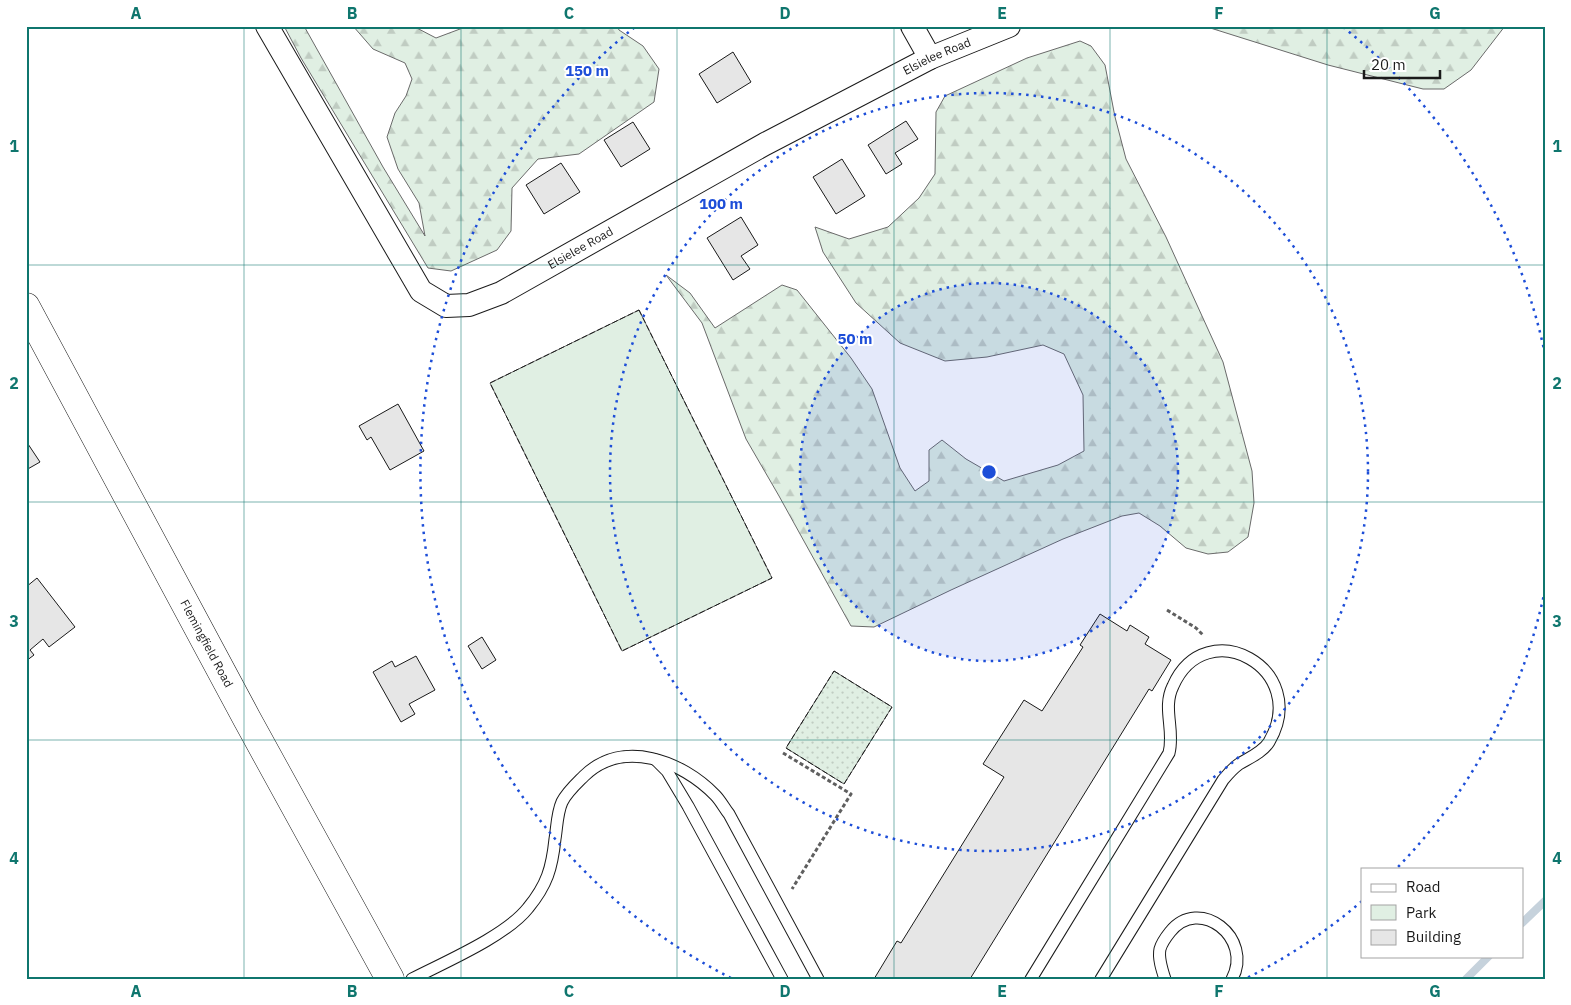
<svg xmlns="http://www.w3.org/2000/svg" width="1571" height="1005" viewBox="0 0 1571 1005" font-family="'IBM Plex Sans',sans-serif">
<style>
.green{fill:url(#green-dots);stroke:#6a6a6a}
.forest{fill:url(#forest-firs);stroke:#6a6a6a}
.pitch{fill:#e0efe3;stroke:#6a6a6a}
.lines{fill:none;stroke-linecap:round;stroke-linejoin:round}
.stream{stroke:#c6d2dc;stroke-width:8}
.building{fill:#e6e6e6;stroke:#1a1a1a}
.service-casing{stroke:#1a1a1a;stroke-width:13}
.minor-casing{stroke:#1a1a1a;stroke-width:24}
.tertiary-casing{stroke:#1a1a1a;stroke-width:29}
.path{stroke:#5f5f5f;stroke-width:3;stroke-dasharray:4 2.5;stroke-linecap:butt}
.service{stroke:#fff;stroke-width:11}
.minor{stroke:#fff;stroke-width:22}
.tertiary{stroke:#fff;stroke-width:28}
.fence{stroke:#1a1a1a;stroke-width:1;stroke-dasharray:6 2.5;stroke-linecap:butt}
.grid{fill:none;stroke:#0f766e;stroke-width:1;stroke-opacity:0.55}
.ring{fill:none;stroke:#1d4ed8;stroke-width:2.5;stroke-dasharray:2.5 5}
.labels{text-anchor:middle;stroke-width:4;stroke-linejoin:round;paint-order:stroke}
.street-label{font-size:12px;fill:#1a1a1a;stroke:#fff}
.centre{fill:#1d4ed8;stroke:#fff;stroke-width:2.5}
.ring-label{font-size:15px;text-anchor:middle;font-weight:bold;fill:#1d4ed8;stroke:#fff;stroke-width:4;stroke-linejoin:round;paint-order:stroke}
.neatline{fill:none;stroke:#0f766e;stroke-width:2}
.grid-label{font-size:16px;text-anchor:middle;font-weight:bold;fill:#0f766e}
</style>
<defs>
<pattern id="green-dots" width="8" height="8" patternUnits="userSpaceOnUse" patternTransform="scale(1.25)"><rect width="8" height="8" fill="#e0efe3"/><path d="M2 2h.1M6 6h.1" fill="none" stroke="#c0ccc2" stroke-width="1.8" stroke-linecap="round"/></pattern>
<pattern id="forest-firs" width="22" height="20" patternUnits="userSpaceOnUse" patternTransform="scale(1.25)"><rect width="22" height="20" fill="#e0efe3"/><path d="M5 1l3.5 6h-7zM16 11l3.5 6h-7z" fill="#c0ccc2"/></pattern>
</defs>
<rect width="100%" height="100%" fill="#fff"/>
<path class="green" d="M834,671L892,707L844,784L786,748Z"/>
<g class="forest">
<path d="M284,26H304L383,167L425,236L419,203L398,169L387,137L395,113L406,96L412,79L405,63L373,49L353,26H413L436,38L468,26H617L619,30L643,46L659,69L654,102L579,154L538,159L512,188L511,231L497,250L451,271L428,268L301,58Z"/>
<path d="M1204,26H1505L1471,70L1444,89H1423L1328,65Z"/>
<path d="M1080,41L1091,46L1105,65L1115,117L1126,159L1166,237L1223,362L1252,471L1254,503L1248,537L1228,552L1208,554L1186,548L1160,526L1139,513L1122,516L1063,539L951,590L874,627L851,626L779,496L746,439L702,323L666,275L690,293L715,328L782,285L797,290L851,358L872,389L900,468L915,491L929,481V450L942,440L966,459L1004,481L1058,465L1084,451L1083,395L1064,354L1043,345L987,357L945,361L900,343L856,303L823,252L815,227L849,239L888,227L919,198L935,174L936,112L945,96L1027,58Z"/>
</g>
<path class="pitch" d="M639,310L772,578L622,651L490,383Z"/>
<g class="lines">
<g class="stream">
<path d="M1522,923L1545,901"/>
<path d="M1466,979L1489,956"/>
</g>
</g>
<g class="building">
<path d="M733,52L751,82L717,103L699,74Z"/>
<path d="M906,121L918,139L895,153L902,164L886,174L868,145Z"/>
<path d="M633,122L650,149L621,167L604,140Z"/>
<path d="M842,159L865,196L836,214L813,177Z"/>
<path d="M561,163L580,192L544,214L526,185Z"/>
<path d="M741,217L758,245L741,256L750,269L733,280L707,238Z"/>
<path d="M398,404L424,451L390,470L371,437L367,440L359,426Z"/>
<path d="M26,441L40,462L26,470Z"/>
<path d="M37,578L75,627L49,647L43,639L30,650L34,655L26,661V587Z"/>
<path d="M1100,614L1127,631L1130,625L1149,637L1145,644L1171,660L1152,691L1149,689L970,979H874L897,941L901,943L1004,777L983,764L1024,700L1042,711L1083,647L1080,645Z"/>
<path d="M482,637L496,660L482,669L468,646Z"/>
<path d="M416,656L435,690L409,704L415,714L401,722L373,672L392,661L395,667Z"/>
</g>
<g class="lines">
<defs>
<g id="service">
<path d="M656,760L667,771L688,806L782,979"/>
<path d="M412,979C445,962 506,936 528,908C547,885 552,868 555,839C557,827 557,813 562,802C567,792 576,784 584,776C623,738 682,761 715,795C721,801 724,808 729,814L818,979"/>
<path d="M1031,979L1169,753C1175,730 1162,708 1173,686C1206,611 1312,669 1269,742C1263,752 1249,758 1239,764C1232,769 1228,774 1223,780L1101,979"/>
<path d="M1165,979C1162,970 1158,958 1160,949C1162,942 1166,937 1170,932C1199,895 1254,938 1232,979"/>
</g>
<g id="minor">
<path id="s1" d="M267,26L421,291L446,306L469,305L501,293L765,144L930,58L1009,26"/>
<path d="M912,26L930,58"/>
</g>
<g id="tertiary">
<path id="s2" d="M26,307L247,719L390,979"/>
</g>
</defs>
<use href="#service" class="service-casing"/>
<use href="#minor" class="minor-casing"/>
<use href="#tertiary" class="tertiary-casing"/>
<g class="path">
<path d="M1167,610L1196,628L1204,636"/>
<path d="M783,753L851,794L792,889"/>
</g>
<use href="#service" class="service"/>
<use href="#minor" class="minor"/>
<use href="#tertiary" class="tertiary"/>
<g class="fence">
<path d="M639,310L772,578L622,651L490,383Z"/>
<path d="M834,671L892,707L844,784L786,748Z"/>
</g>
</g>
<path class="grid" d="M244,26V979M461,26V979M677,26V979M894,26V979M1110,26V979M1327,26V979M26,265H1545M26,502H1545M26,740H1545"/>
<circle cx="989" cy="472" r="189" fill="#1d4ed8" fill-opacity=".12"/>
<g class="ring">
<circle cx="989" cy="472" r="189"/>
<circle cx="989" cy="472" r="379"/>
<path d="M1545 590A568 568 0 0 1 1398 867M1362 901A568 568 0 0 1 1247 978M731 978A568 568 0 0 1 635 27M1343 27A568 568 0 0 1 1545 354"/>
</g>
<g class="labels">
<g class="street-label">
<text dy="4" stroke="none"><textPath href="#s1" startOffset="889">Elsielee Road</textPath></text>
<text dy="4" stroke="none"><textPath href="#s1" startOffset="484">Elsielee Road</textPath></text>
<text dy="4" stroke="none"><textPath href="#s2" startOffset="382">Flemingfield Road</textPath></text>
</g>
</g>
<circle cx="989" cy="472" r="8" class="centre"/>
<g class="ring-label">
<text x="587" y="76">150 m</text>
<text x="721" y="209">100 m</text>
<text x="855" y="344">50 m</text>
</g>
<rect width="1571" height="1005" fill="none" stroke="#ffffff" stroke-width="55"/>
<rect x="1361" y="868" width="162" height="90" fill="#ffffff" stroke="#a3a3a3"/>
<rect x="1371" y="884" width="25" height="8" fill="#ffffff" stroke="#a3a3a3"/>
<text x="1406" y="892" font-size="15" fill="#1a1a1a">Road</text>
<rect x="1371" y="905" width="25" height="15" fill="#e0efe3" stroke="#a3a3a3"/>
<text x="1406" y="918" font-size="15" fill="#1a1a1a">Park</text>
<rect x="1371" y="930" width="25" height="15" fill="#e6e6e6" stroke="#a3a3a3"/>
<text x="1406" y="942" font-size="15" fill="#1a1a1a">Building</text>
<path d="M1364 70v8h76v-8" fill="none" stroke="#1a1a1a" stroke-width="2.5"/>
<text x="1371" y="70" font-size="15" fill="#1a1a1a" stroke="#ffffff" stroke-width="4" paint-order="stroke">20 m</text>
<rect x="28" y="28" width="1516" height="950" class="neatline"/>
<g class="grid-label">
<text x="136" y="19">A</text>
<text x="352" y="19">B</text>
<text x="569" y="19">C</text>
<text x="785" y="19">D</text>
<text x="1002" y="19">E</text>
<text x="1219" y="19">F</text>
<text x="1435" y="19">G</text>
<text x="14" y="152">1</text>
<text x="1557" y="152">1</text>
<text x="14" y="389">2</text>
<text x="1557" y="389">2</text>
<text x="14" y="627">3</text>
<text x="1557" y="627">3</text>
<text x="14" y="864">4</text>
<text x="1557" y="864">4</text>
<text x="136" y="997">A</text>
<text x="352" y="997">B</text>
<text x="569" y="997">C</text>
<text x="785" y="997">D</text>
<text x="1002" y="997">E</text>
<text x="1219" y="997">F</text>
<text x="1435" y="997">G</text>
</g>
</svg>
